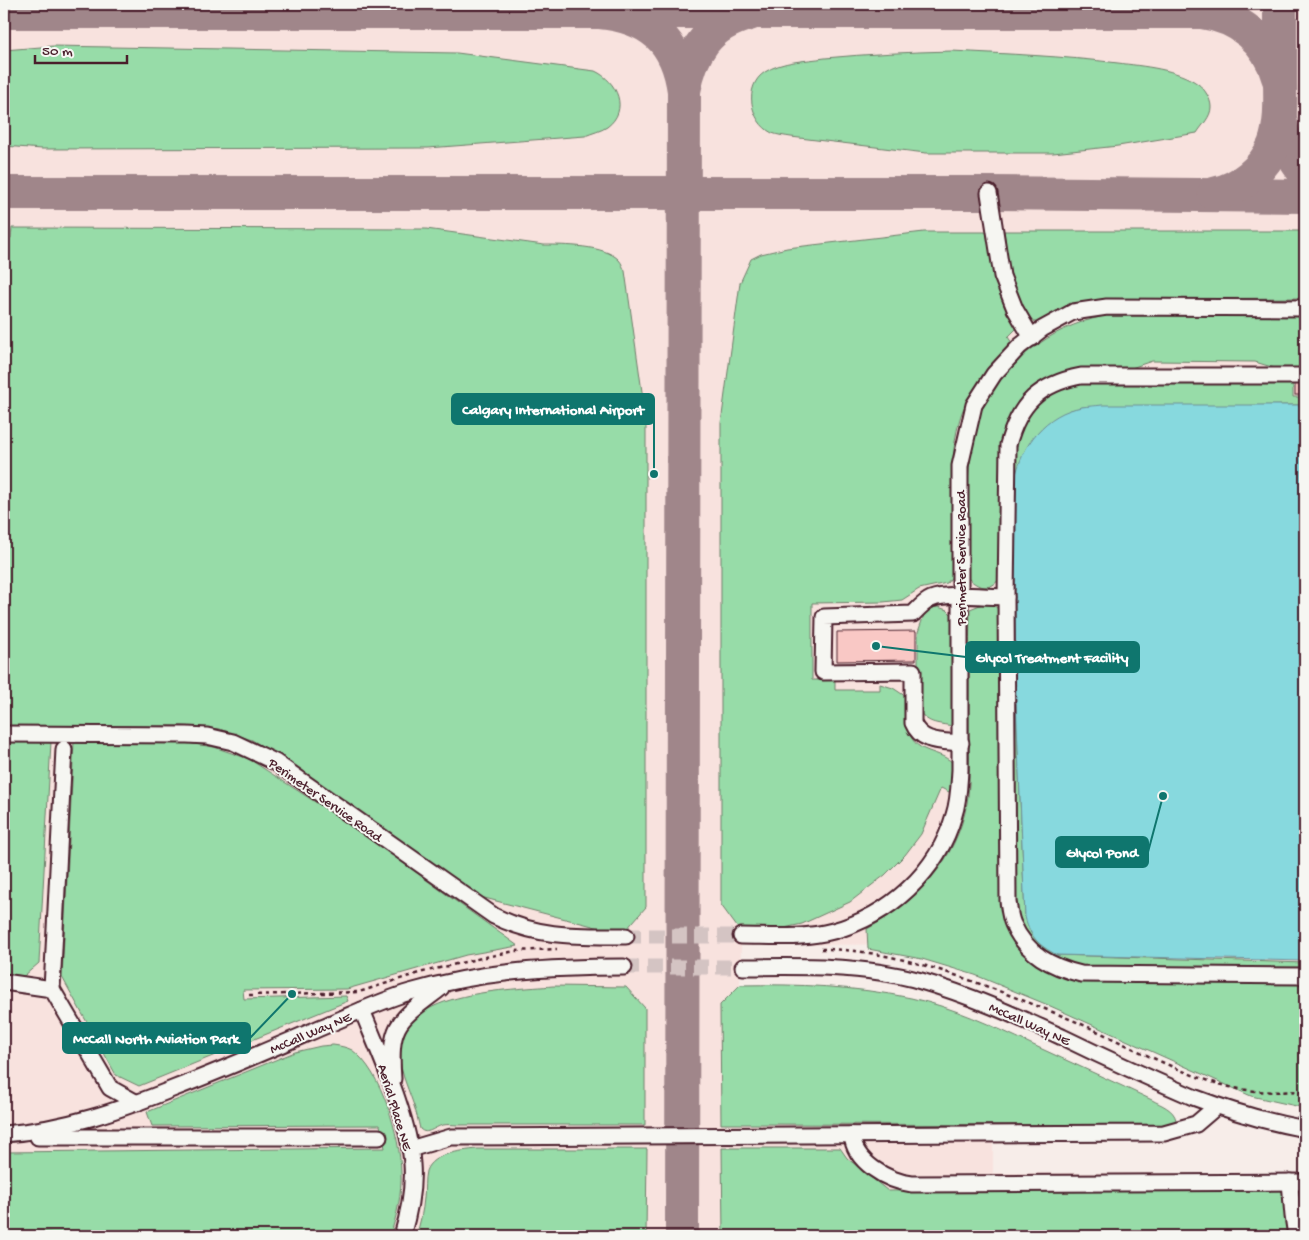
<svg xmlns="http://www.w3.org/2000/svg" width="1309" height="1240" viewBox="0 0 1309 1240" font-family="'Gochi Hand',sans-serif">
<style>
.built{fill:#f8e2de}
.green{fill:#97dca8;stroke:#707e6a}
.water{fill:#87d9de;stroke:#6f8f96}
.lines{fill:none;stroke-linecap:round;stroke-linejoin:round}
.taxiway{stroke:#a0868a;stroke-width:34}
.building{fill:#f9c8c5;stroke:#4a1f2b}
.minor-tunnel{stroke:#d4c4c3;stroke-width:15;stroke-dasharray:15 8;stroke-linecap:butt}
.minor-casing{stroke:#4a1f2b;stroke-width:19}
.path{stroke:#4a1f2b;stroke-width:2.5;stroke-dasharray:4 4;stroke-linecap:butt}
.minor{stroke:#f6f6f2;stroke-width:15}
.labels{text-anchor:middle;stroke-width:4;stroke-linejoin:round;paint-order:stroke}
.street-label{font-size:14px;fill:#4a1f2b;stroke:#f6f6f2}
.leader{fill:none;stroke:#0f766e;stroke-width:2}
.callout-dot{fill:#0f766e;stroke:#f6f6f2;stroke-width:2}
.callout{fill:#0f766e;stroke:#0f766e;stroke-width:2}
.callout-label{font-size:15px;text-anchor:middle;font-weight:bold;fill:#fff}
</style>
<rect width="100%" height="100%" fill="#f7ede9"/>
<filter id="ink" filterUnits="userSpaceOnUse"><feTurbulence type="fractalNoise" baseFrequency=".02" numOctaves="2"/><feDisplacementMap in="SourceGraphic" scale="10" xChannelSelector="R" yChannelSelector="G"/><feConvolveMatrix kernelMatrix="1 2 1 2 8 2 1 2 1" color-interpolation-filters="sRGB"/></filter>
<g filter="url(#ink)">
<path class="built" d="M4,4H1305V989H1178L1007,944L741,945L740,985L993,1053V1173H1305V1236H4Z"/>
<g class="green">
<path d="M53,46L457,53L595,71C617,81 630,110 607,127C601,131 592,133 585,136L428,148L42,149L4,146V50Z"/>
<path d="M952,51C1007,54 1063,56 1118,63C1142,66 1178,69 1198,84C1204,88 1211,99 1211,107C1211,117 1202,125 1197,133L1118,146L1053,153H926L791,137C785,136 777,135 772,133C750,122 743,86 765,72C782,61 805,61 825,58C867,54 909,52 952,51Z"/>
<path d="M12,228L426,229L544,245C564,245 605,245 619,260C622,263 623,268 625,271L646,420V907L626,930H608L473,895L281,758L252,740L219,729L182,726H4V238H11Z"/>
<path d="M1004,231H1305V298L1102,299L1075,305L1039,324C1013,314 1007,255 1004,231Z"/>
<path d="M924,232H986L995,277L1004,306L1017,328L1008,337L1012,343C992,364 966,393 959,422C947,467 953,528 953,575L947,583L919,589L902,600L883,602L812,603V680H835V690H880V684L893,688L905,696C905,715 904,740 924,749C935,754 944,755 953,763L951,793L941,788L921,834L905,855L885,875L850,902L802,924L775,930L740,931L721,905V423L740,283L751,259L761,254L787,248Z"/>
<path d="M1114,314H1305V371H1285L1255,362L1152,361L1125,370L1082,372L1014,414L1002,574C994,591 980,590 968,578C968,518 960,435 995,384C1006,369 1022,356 1037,345C1063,327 1083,320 1114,314Z"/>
<path d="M1293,380V397H1305V405L1083,407L1071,410L1057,417L1045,425L1034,436L1015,480V676L1025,917L1057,955L1305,963V971L1065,967L1032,945L1014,911L1013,442L1022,417L1041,397L1083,381Z"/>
<path d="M985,603C994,605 998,607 1002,615L1003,893L1046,967L1305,980V1108L1251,1096L1048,1005L975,975L922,959L868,949L867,929C917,902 956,861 967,803C971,778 969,752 969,727C969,688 969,648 970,609Z"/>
<path d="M938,607L947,610L953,616V726C936,723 927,724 918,709V632L924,615L931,608Z"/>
<path d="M4,741L51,742L39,963L24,976L4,973Z"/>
<path d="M74,742H181L214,747L249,759L346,822L518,946L466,955L347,989L243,990L244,999L346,996L348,1001L139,1086L116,1075L62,977Z"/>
<path d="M740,985C798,984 853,986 911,998C953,1007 993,1026 1031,1044C1072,1063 1112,1081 1152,1100C1161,1105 1174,1109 1176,1120L1174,1123L1168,1125L721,1124L720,1005Z"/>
<path d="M553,986L626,987L645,1008V1125H459C454,1125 448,1124 443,1125C434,1127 427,1136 420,1129C418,1120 416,1111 413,1103C407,1085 398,1068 400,1048C405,990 510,990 553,986Z"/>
<path d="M333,1045C340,1046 346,1047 352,1050C382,1071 400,1137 401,1172C402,1194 397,1215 390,1236H63L45,1232H4V1152L385,1148L380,1125L152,1126L147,1112L295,1052L321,1046Z"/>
<path d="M722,1148H840L847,1158L888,1191L1305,1185V1236H723Z"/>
<path d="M477,1149H647L646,1236H416C420,1224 423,1211 424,1198C425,1190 424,1179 426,1171C432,1153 461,1151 477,1149Z"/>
</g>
<path class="water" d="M1102,405H1305V961L1057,955C1038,945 1031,938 1025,917L1015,676V480C1021,445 1046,413 1082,407C1088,406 1095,406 1102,405Z"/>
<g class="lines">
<g class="taxiway">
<path d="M4,12H1201L1213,11L1233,4"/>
<path d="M600,12C650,17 677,40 684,91L682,1236"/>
<path d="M1201,12C1239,17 1268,40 1278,77"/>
<path d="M684,91C691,52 708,24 749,14"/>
<path d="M1280,118C1283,140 1291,156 1305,173"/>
<path d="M4,193H989L1305,196"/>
<path d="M1214,194C1240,189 1264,169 1274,145C1282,124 1280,99 1280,77C1280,52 1280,28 1280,4"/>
</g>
</g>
<g class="building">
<rect x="1295" y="382" width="10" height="13"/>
<path d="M916,631V660L837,661V632Z"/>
</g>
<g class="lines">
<g class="minor-tunnel">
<path d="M626,936H741"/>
<path d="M624,967H743"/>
</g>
<defs>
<g id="minor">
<path d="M989,193L1002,276L1015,309L1032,338"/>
<path d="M1305,376H1081C1040,384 1019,403 1008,445L1006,597L1008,901C1009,908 1010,918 1013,924C1026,954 1052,967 1081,974L1305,976"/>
<path d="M4,734L187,735L207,736L233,742L275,762L494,916C539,938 576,936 626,936"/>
<path d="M961,743C942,741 921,743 913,723V671L823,672L824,617L913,614C919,608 924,602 931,599C948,592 986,597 1006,597"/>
<path d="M64,749L52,989L110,1088L137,1103"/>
<path d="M741,936C771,936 804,939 833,931C889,916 938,872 954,815C959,800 959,785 960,770V466L974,405L994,374L1020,346L1042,329L1073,312L1107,307L1305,308"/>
<path d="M743,967C802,966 864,965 921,981C970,995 1016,1016 1062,1037C1105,1058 1149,1078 1193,1097C1230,1111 1267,1122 1305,1129"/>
<path d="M4,982L52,989"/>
<path d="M362,1010C380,1055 409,1117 412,1164C414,1189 409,1213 402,1236"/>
<path d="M393,1079C389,1022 398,1021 441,988"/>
<path d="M4,1134C63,1130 120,1110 175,1088C225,1069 273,1048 322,1027C351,1015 380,1001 410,992C480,971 551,967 624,967"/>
<path d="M852,1135C854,1162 887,1181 912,1184L1305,1182"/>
<path d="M38,1137H379"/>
<path d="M410,1149L451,1137L1164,1133L1196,1124L1217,1106"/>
<path d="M1290,1182L1293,1216L1296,1236"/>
</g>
</defs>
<use href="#minor" class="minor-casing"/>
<g class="path">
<path d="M821,949C885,949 950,972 1009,995C1035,1005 1061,1015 1086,1026C1132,1047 1178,1073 1226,1086C1252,1093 1279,1092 1305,1091"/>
<path d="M249,995L359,992L419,973L481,958L515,951L557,949"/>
</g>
<use href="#minor" class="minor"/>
</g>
</g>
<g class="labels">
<g class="street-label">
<text transform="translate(960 558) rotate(-90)" y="5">Perimeter Service Road</text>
<text transform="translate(326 799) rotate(35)" y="5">Perimeter Service Road</text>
<text transform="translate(1030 1023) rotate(24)" y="5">McCall Way NE</text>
<text transform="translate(310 1032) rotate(-23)" y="5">McCall Way NE</text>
<text transform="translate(396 1107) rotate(73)" y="5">Aerial Place NE</text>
</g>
</g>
<path class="leader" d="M654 474L654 409M876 646L966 657M1163 796L1148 852M292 994L250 1038"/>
<g class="callout-dot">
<circle cx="654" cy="474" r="5"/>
<circle cx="876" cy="646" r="5"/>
<circle cx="1163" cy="796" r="5"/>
<circle cx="292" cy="994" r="5"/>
</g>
<g class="callout">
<rect x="452" y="394" width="202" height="30" rx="5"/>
<rect x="966" y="642" width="173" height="30" rx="5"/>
<rect x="1056" y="837" width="92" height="30" rx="5"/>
<rect x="63" y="1023" width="187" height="30" rx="5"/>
</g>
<g class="callout-label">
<text x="553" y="414">Calgary International Airport</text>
<text x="1052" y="662">Glycol Treatment Facility</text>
<text x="1102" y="857">Glycol Pond</text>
<text x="156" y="1043">McCall North Aviation Park</text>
</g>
<rect width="1309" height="1240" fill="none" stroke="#f6f6f2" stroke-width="20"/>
<rect x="10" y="10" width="1289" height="1220" fill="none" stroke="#4a1f2b" stroke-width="2" filter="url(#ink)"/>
<path d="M35 55v8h92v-8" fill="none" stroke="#4a1f2b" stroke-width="2.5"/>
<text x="42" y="55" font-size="15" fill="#4a1f2b" stroke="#f6f6f2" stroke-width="4" paint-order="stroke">50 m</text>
</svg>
